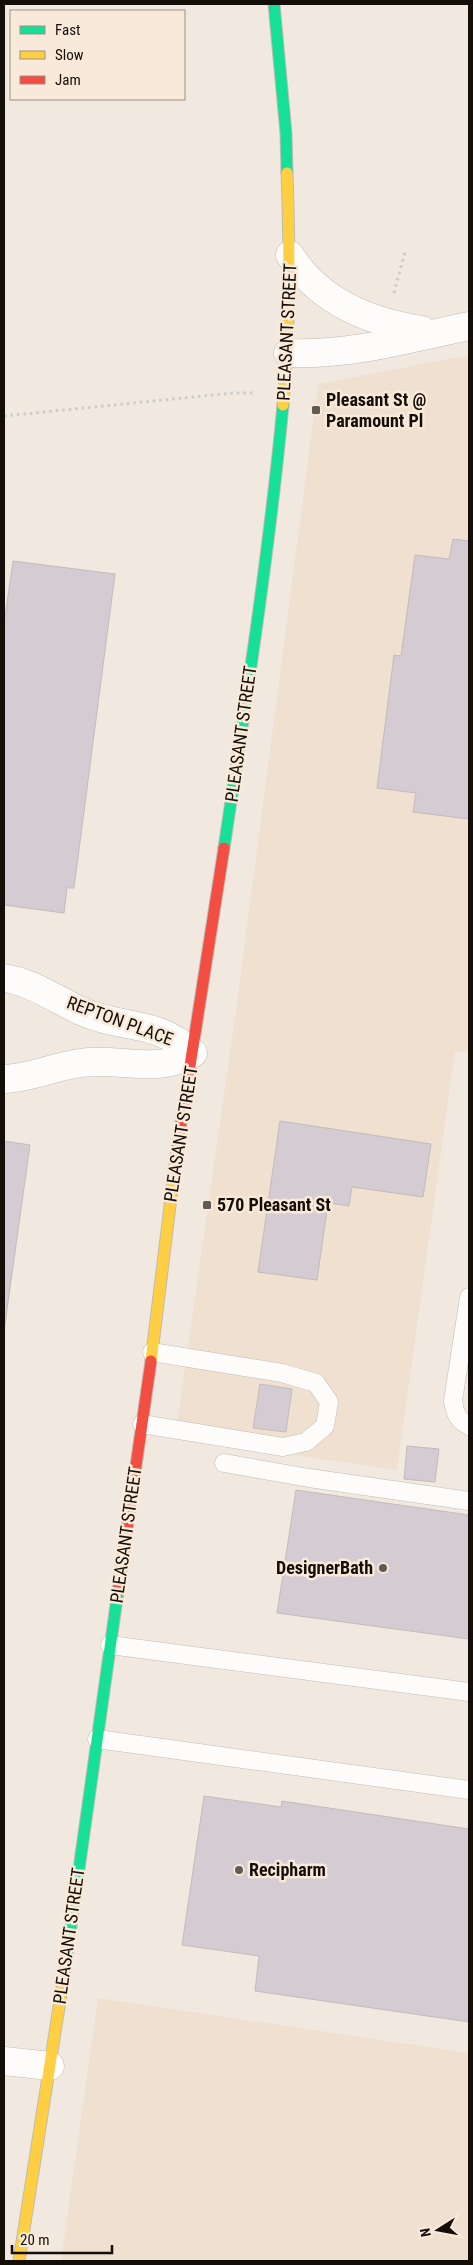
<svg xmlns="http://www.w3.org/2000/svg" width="473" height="2265" viewBox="0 0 473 2265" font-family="'Roboto Condensed',sans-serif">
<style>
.built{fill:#efe0d0}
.building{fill:#d5cbd3;stroke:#c2bcbc}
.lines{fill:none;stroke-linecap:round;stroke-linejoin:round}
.lane-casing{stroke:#c1bbb4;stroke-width:19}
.street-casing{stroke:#c1bbb4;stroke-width:29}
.fast-casing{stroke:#c1bbb4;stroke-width:13}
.slow-casing{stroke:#c1bbb4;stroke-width:13}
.jam-casing{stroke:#c1bbb4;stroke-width:13}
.path{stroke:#cdcbc8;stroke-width:3;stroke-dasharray:2.5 4;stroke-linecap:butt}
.lane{stroke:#fdfcfa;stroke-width:18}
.street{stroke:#fdfcfa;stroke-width:28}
.fast{stroke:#16e098;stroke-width:11}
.slow{stroke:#ffcf43;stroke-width:11}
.jam{stroke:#f24e42;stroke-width:11}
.poi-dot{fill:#615b54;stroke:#f9e9d8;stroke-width:2}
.labels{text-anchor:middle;stroke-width:5;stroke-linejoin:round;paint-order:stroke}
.street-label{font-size:18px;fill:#130e08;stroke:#f9e9d8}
.poi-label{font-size:18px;font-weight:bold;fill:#130e08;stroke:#f9e9d8;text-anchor:start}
</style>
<rect width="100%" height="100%" fill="#f1e9e0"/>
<g class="built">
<path d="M469,355V1053L455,1051L397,1470L175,1438L235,1018L318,384Z"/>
<path d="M98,1998L469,2053V2261H61Z"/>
</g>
<g class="building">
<path d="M453,539L469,541V819L413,812L416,793L377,788L394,655L401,656L415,555L449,559Z"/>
<path d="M13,561L115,574L74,888H67L64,913L4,905V624Z"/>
<path d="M280,1121L431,1144L423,1197L352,1187L349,1206L328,1203L317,1280L258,1272Z"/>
<path d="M4,1141L30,1145L4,1331Z"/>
<path d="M260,1384L292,1389L286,1432L253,1428Z"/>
<path d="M407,1446L439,1449L435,1482L404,1479Z"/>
<path d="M296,1490L469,1515V1639L277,1613Z"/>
<path d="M204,1796L281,1807L282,1801L469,1829V2022L255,1991L259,1956L182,1945Z"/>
</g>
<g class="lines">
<defs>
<g id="lane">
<path d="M469,1297L453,1401C455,1413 458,1421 469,1426"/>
<path d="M142,1424L283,1447L306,1442L325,1426L329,1402L316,1383L282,1373L152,1352"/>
<path d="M224,1463L309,1478L469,1501"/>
<path d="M110,1645L469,1692"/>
<path d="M97,1739L469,1790"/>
</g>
<g id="street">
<path d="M290,255C319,302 369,322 422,330"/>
<path d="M288,353C349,356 410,338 469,326"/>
<path d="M4,978C32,982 55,999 81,1011C123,1030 154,1018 193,1053C187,1056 182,1059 175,1061C144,1070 108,1057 75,1064C51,1068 29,1078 4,1079"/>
<path d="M4,2061L50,2066"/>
</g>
<g id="fast">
<path d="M274,4L286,133L287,173"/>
<path d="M224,848C246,701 269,554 283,405"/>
<path d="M65,1969L118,1591"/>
</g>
<g id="slow">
<path d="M283,405C290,328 290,251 287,173"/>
<path d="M151,1361L177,1149"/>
<path d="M19,2261L65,1969"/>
</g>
<g id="jam">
<path d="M177,1149L224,848"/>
<path d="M118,1591L151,1361"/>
</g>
</defs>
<use href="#lane" class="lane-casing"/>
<use href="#street" class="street-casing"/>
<use href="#fast" class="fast-casing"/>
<use href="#slow" class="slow-casing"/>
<use href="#jam" class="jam-casing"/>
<g class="path">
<path d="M394,293L405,252"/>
<path d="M4,416L233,393H254"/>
</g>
<use href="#lane" class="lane"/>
<use href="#street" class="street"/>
<use href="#fast" class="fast"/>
<use href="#slow" class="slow"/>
<use href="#jam" class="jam"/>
</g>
<g class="poi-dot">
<rect x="311" y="405" width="10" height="10" rx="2.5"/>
<rect x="202" y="1200" width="10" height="10" rx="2.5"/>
<circle cx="383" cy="1568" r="5"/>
<circle cx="239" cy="1870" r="5"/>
</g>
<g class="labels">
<g class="street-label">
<text transform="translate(287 332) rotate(-87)" y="6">PLEASANT STREET</text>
<text transform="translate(241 734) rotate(-82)" y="6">PLEASANT STREET</text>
<text transform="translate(120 1021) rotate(20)" y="6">REPTON PLACE</text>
<text transform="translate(181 1134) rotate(-81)" y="6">PLEASANT STREET</text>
<text transform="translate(126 1535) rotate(-82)" y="6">PLEASANT STREET</text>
<text transform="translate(69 1936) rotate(-82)" y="6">PLEASANT STREET</text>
</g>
<g class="poi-label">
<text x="326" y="406">Pleasant St @<tspan x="326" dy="21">Paramount Pl</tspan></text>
<text x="217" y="1211">570 Pleasant St</text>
<text x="373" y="1574" text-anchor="end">DesignerBath</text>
<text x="249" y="1876">Recipharm</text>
</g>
</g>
<rect width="473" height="2265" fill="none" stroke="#130e08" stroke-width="10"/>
<rect x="10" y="10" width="175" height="90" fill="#f9e9d8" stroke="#9d9185"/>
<rect x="20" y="26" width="25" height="8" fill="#16e098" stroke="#9d9185"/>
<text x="55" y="35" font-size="15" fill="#130e08">Fast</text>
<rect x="20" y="51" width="25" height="8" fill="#ffcf43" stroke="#9d9185"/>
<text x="55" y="60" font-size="15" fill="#130e08">Slow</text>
<rect x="20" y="76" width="25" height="8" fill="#f24e42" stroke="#9d9185"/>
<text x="55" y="85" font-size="15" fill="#130e08">Jam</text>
<g transform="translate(438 2230) rotate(259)" stroke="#f9e9d8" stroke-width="4" paint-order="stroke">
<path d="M0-4L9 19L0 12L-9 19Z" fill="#130e08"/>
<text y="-8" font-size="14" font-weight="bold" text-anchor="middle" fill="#130e08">N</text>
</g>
<path d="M12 2245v8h100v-8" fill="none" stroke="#130e08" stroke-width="2.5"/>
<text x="20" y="2245" font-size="15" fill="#130e08" stroke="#f9e9d8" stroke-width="4" paint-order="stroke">20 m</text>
</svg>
